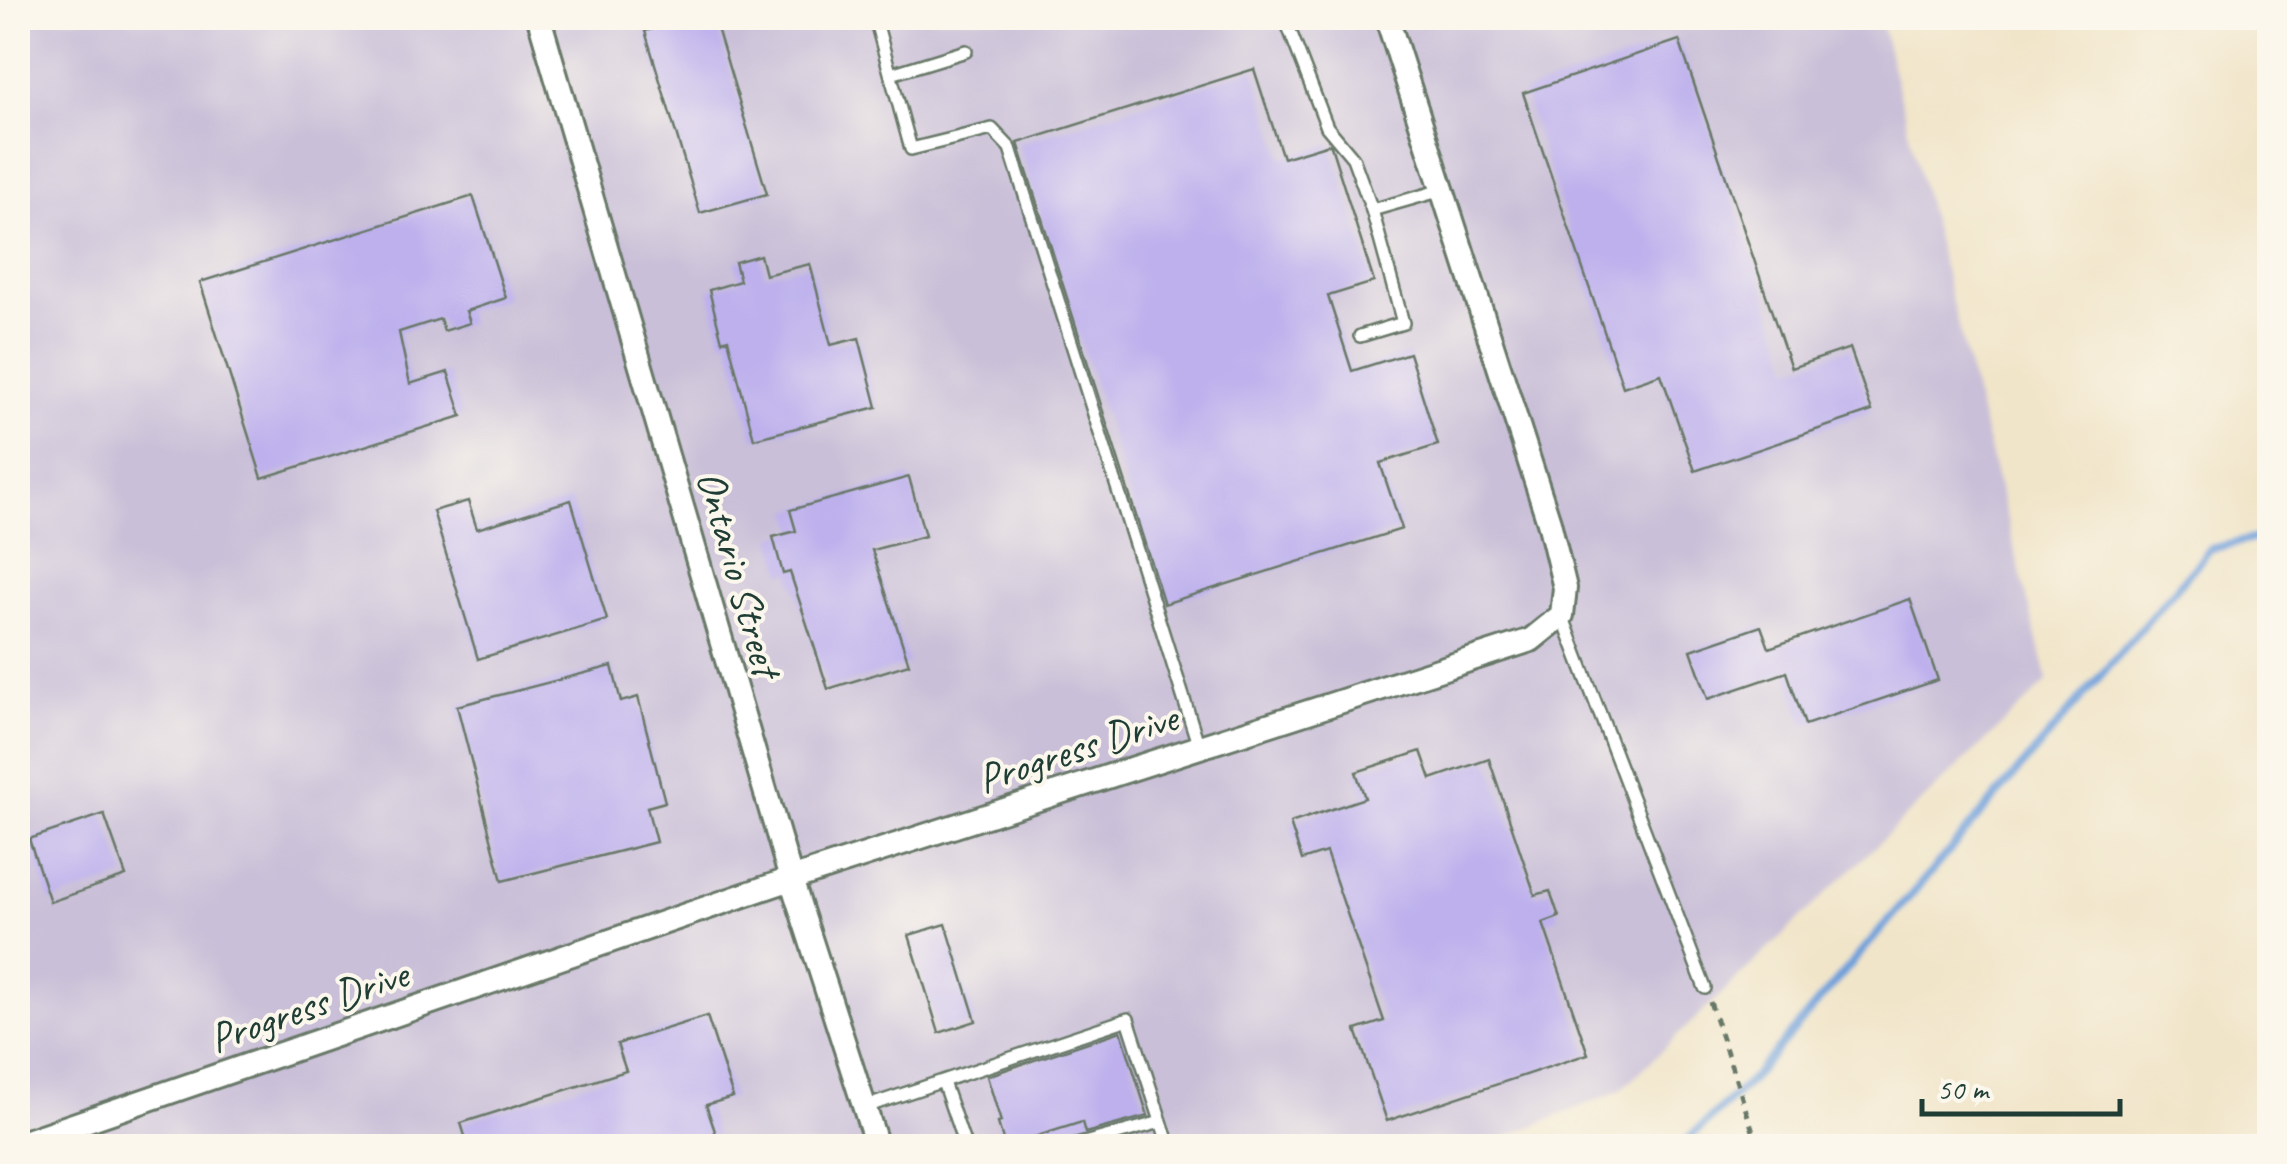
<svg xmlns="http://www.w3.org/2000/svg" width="2287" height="1164" viewBox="0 0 2287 1164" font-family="Caveat,sans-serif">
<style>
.industrial{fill:#c9bfd8}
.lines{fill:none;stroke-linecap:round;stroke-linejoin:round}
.stream{stroke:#6fa0da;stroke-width:8}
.building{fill:#bdb0ed}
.lane-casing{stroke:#687868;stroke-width:16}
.street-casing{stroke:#687868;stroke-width:28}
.path{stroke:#687868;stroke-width:5;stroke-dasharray:8 8;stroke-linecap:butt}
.lane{stroke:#fff;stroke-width:11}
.street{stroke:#fff;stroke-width:22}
.labels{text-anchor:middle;stroke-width:8;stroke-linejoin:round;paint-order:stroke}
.street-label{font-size:42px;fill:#1f3d34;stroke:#fbf7ec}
</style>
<rect width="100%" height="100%" fill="#fbf7ec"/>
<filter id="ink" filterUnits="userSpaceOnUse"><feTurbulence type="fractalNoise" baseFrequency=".01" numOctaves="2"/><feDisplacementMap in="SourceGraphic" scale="20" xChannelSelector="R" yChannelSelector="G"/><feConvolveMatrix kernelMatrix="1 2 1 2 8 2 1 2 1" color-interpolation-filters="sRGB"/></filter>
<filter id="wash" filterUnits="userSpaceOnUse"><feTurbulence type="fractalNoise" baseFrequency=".0048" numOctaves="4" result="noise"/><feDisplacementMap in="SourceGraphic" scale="40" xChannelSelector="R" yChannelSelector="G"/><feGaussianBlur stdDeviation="2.25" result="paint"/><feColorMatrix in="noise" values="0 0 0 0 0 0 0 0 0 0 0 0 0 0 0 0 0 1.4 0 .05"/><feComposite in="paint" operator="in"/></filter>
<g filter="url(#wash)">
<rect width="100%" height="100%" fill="#f1e5c9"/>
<path class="industrial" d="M18,18H1880L2048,681L1621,1090L1485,1146H18Z"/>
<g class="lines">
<path class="stream" d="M1681,1146L1751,1080L2210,549L2270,535"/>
</g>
<g id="blocks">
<g class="building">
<path d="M690,18H714L767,194L700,213L645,31Z"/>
<path d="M1679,40L1791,368L1850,348L1872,411L1695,471L1661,374L1623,387L1523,93Z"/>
<path d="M1254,69L1283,158L1329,144L1331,146L1374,282L1328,296L1352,371L1409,353L1438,445L1380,463L1402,529L1164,604L1018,143Z"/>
<path d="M473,196L506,298L466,311L470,323L444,331L440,319L399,332L410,384L448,372L462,416L262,478L200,282Z"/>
<path d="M760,255L765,275L810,264L831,345L859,338L877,407L754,439L728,339L722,341L709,290L740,281L735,262Z"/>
<path d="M909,477L925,536L872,550L909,664L828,689L790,572L783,574L773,537L796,531L790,510Z"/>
<path d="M571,500L607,620L478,659L433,511L468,501L477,529Z"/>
<path d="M1910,599L1938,680L1805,725L1787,672L1708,699L1691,650L1761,626L1769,648Z"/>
<path d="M612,666L621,702L638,697L665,802L647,807L656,842L502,881L457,706Z"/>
<path d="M1421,751L1431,779L1489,759L1535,895L1550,891L1559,917L1543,923L1588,1054L1387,1121L1356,1030L1384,1021L1326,852L1302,860L1290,823L1365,798L1356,772Z"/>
<path d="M104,814L126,876L50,902L29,839Z"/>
<path d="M946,924L976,1021L939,1033L909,935Z"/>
<path d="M707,1016L733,1097L706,1105L720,1146H468L461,1123L626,1071L617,1044Z"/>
<path d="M1121,1031L1148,1116L1085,1133L1082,1122L1005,1146L998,1123L1001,1122L987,1076Z"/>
</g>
</g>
</g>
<g filter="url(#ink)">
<use href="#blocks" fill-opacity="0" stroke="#687868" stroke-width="2.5"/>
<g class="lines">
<defs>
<g id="lane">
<path d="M875,18L911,149L992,129L1010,148L1199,747"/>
<path d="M1285,18L1327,127L1353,158L1372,210L1442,190"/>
<path d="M891,74L966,51"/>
<path d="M1360,336L1403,323L1372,210"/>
<path d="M1562,615L1705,988"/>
<path d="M943,1082L965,1146"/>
<path d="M865,1107L1128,1019L1169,1146"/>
<path d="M1073,1146L1161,1122"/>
</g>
<g id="street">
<path d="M539,18L791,879L877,1146"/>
<path d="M18,1144L791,879L1531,640L1562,615L1565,588L1549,522L1387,18"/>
</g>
</defs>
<use href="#lane" class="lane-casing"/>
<use href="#street" class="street-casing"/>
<path class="path" d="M1710,1002L1758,1146"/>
<use href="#lane" class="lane"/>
<use href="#street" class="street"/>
</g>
</g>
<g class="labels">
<g class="street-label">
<text transform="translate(740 573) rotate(74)" y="15">Ontario Street</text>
<text transform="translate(1077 747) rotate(-18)" y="15">Progress Drive</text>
<text transform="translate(308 1005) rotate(-19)" y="15">Progress Drive</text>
</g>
</g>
<rect width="2287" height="1164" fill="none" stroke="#fbf7ec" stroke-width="60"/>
<path d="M1922 1099v15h198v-15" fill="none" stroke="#1f3d34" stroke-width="5"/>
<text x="1937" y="1099" font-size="30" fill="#1f3d34" stroke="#fbf7ec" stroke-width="8" paint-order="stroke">50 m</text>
</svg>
